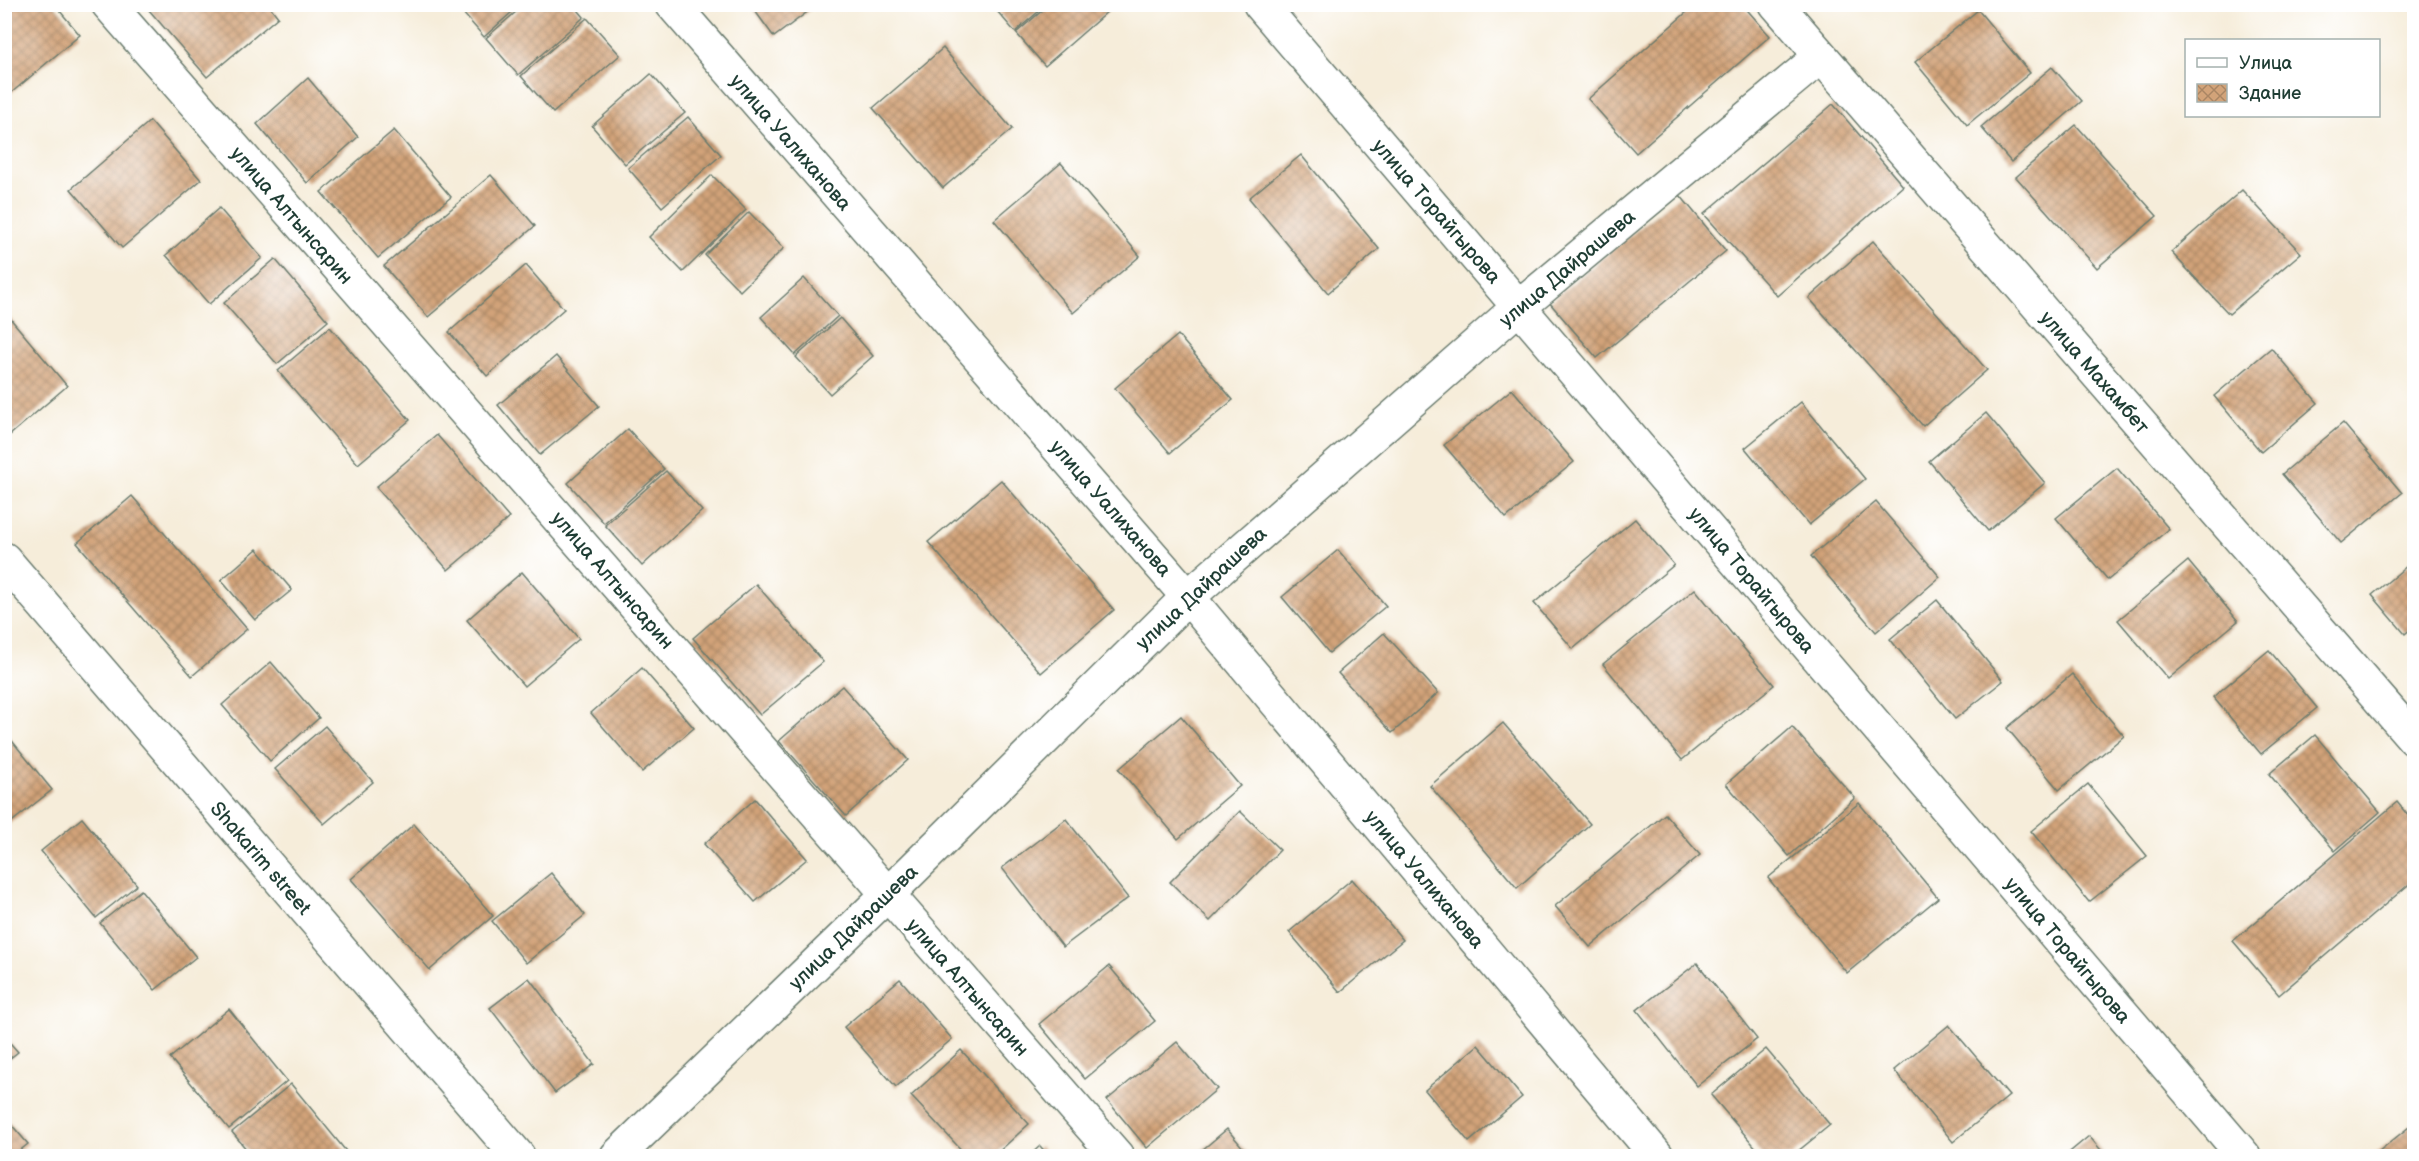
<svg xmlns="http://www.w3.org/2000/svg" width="2419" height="1161" viewBox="0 0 2419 1161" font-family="'Balsamiq Sans',sans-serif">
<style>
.building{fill:url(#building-cross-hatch)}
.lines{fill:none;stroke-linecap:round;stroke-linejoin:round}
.street-casing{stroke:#6a7b6e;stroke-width:36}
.street{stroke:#fff;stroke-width:33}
.labels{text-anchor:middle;stroke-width:6;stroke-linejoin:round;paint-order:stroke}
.street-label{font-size:20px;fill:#1f3d34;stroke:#fff}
</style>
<defs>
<pattern id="building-cross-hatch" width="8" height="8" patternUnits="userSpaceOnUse" patternTransform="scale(1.5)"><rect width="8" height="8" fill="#d2a379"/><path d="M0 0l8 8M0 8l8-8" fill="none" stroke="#aa8664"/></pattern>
</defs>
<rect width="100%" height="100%" fill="#fff"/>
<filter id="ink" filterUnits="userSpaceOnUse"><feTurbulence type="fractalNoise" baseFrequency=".0167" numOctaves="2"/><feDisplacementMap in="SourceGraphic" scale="12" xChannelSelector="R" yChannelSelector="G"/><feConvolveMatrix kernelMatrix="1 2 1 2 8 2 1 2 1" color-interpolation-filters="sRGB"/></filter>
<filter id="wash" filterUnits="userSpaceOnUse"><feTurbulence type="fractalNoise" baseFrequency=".008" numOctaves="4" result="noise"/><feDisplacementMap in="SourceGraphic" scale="24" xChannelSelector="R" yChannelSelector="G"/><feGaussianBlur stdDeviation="1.35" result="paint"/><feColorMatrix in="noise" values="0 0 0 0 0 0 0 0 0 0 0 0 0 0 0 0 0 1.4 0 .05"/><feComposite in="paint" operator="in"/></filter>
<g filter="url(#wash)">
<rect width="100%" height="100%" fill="#f6edda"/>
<g id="blocks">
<g class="building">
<path d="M17,4H54L80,35L4,99V15Z"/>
<path d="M155,4H268L278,17L207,77L149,10Z"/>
<path d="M455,4H521L484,37Z"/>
<path d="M525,4H573L584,17L518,75L486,38Z"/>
<path d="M750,4H818L774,37Z"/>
<path d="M991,4H1047L1015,32Z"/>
<path d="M1050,4H1116L1045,66L1016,33Z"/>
<path d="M1696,4H1742L1770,36L1636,153L1588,99Z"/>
<path d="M1978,10L2030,73L1967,125L1915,62Z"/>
<path d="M587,18L620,55L553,113L521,76Z"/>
<path d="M943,48L1012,129L943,188L873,108Z"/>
<path d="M2052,67L2082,101L2011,162L1981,127Z"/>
<path d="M651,74L685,113L625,164L592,126Z"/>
<path d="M308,78L358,137L307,183L257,124Z"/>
<path d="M1833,104L1903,186L1777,296L1704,214Z"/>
<path d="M688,117L721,155L662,207L628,168Z"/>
<path d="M150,121L201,180L122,248L71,189Z"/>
<path d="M2076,125L2157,216L2097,268L2016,177Z"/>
<path d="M394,130L451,197L378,258L321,192Z"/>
<path d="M1301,155L1379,249L1328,293L1249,198Z"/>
<path d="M1061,163L1140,256L1073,313L994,220Z"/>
<path d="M491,175L535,226L428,317L384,266Z"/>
<path d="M712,175L746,210L683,272L649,237Z"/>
<path d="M2242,190L2301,253L2229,314L2171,252Z"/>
<path d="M1680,195L1726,251L1597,358L1549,302Z"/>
<path d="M219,208L262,258L209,304L166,255Z"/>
<path d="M749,212L784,248L740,291L705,255Z"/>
<path d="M1873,241L1987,370L1923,426L1809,298Z"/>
<path d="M275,259L328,321L277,364L224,303Z"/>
<path d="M526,265L564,309L487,376L449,332Z"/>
<path d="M804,278L838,316L795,355L761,317Z"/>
<path d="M4,311L67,386L4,440Z"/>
<path d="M840,318L873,356L830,394L796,357Z"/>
<path d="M330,327L410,420L358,464L278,371Z"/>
<path d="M1178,335L1233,400L1170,453L1115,388Z"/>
<path d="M2271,348L2318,403L2261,452L2214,396Z"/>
<path d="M556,356L599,406L540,455L498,405Z"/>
<path d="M1512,389L1574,462L1506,518L1444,445Z"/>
<path d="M1801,402L1865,479L1809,525L1745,448Z"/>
<path d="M1986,413L2045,483L1988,531L1929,461Z"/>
<path d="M2343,423L2402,493L2341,543L2282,474Z"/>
<path d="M628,429L664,469L604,523L568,483Z"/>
<path d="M437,435L509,518L448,570L376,487Z"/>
<path d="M2117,468L2169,529L2108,580L2056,518Z"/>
<path d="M666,471L702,511L642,566L605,525Z"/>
<path d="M1001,480L1114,610L1041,673L928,542Z"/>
<path d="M132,496L247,629L192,676L77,543Z"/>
<path d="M1876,502L1940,577L1876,632L1811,556Z"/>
<path d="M1635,519L1674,565L1573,649L1534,603Z"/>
<path d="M257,549L292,590L255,620L221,580Z"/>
<path d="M1338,550L1386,606L1329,653L1282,597Z"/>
<path d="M2414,560V626L2405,634L2372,595Z"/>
<path d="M2188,561L2238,621L2168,679L2118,620Z"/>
<path d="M522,572L579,639L524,686L467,620Z"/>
<path d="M756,584L823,662L760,715L693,638Z"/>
<path d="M1695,589L1774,685L1682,760L1603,664Z"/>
<path d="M1937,600L2003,681L1955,719L1890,639Z"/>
<path d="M1384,633L1438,693L1392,733L1338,673Z"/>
<path d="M2269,650L2317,708L2261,754L2213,697Z"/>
<path d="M271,662L319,718L270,761L222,705Z"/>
<path d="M642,668L694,728L642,772L591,713Z"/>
<path d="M2072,674L2124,736L2059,790L2007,728Z"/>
<path d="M842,686L908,760L846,816L779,741Z"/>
<path d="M1181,716L1240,786L1178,839L1119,769Z"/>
<path d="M1503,723L1590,824L1517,888L1430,786Z"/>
<path d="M325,726L373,782L324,824L275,769Z"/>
<path d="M1792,727L1855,798L1789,856L1726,784Z"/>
<path d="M4,731L52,790L4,828Z"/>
<path d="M2315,735L2380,812L2335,851L2269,774Z"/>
<path d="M2088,784L2147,856L2089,902L2031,831Z"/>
<path d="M755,799L807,859L755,902L704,844Z"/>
<path d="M2397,802L2414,823V880L2279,995L2233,941Z"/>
<path d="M1859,803L1938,898L1847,973L1768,878Z"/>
<path d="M1240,811L1280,850L1210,921L1170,882Z"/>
<path d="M1665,814L1700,855L1590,947L1555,906Z"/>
<path d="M82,818L137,885L96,918L41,851Z"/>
<path d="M1066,819L1128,898L1063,947L1002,868Z"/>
<path d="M414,824L493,916L430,970L351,879Z"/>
<path d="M551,873L585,915L526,963L492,921Z"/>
<path d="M1352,879L1403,940L1340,992L1289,932Z"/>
<path d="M141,890L196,957L155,990L100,923Z"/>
<path d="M1697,963L1757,1039L1697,1086L1637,1010Z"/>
<path d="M1109,966L1155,1021L1085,1079L1039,1024Z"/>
<path d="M529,978L594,1064L555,1093L490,1008Z"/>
<path d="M900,979L952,1039L896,1087L844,1027Z"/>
<path d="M229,1009L287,1081L229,1129L170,1058Z"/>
<path d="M1949,1025L2009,1096L1953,1142L1894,1070Z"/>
<path d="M4,1036L18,1052L4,1063Z"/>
<path d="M1177,1042L1217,1089L1147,1148L1107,1100Z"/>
<path d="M1478,1045L1522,1097L1469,1142L1425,1090Z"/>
<path d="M1766,1049L1830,1125L1792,1156H1763L1711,1095Z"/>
<path d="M961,1050L1029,1124L994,1156H967L911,1096Z"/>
<path d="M291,1084L350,1156H252L232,1132Z"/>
<path d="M4,1116L28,1144L13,1156H4Z"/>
<path d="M2414,1123V1156H2373Z"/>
<path d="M1227,1129L1250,1156H1195Z"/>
<path d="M2089,1136L2106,1156H2065Z"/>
<path d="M1040,1146L1049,1156H1029Z"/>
</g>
</g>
</g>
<g filter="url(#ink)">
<use href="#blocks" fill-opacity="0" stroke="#6a7b6e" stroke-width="1.5"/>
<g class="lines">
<defs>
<g id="street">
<path d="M108,4L1117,1156"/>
<path d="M672,4L1188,597L1657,1156"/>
<path d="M1260,4L2244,1156"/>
<path d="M1776,4L2414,739"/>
<path d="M4,559L518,1156"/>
<path d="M617,1156L888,894L1188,597L1519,307L1820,57"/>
</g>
</defs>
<use href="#street" class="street-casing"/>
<use href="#street" class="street"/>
</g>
</g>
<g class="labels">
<g class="street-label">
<text transform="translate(791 142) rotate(49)" y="7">улица Уалиханова</text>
<text transform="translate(1437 211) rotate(49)" y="7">улица Торайгырова</text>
<text transform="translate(292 215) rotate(49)" y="7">улица Алтынсарин</text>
<text transform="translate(1567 268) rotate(-40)" y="7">улица Дайрашева</text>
<text transform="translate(2095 372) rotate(49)" y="7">улица Махамбет</text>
<text transform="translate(1111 508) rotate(49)" y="7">улица Уалиханова</text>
<text transform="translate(613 580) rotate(49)" y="7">улица Алтынсарин</text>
<text transform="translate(1752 580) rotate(50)" y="7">улица Торайгырова</text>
<text transform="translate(1201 588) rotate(-43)" y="7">улица Дайрашева</text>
<text transform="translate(261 858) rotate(49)" y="7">Shakarim street</text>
<text transform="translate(1425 879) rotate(50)" y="7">улица Уалиханова</text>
<text transform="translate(853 927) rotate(-44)" y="7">улица Дайрашева</text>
<text transform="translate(2068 950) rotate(50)" y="7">улица Торайгырова</text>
<text transform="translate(968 987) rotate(49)" y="7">улица Алтынсарин</text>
</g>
</g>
<rect width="2419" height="1161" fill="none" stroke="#fff" stroke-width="24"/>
<rect x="2185" y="39" width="195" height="78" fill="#ffffff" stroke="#a5b1ae" stroke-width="1.5"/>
<rect x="2197" y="58" width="30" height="9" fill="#ffffff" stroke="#a5b1ae" stroke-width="1.5"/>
<text x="2239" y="69" font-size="18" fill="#1f3d34">Улица</text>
<rect x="2197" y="84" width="30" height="18" fill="url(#building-cross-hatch)" stroke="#a5b1ae" stroke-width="1.5"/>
<text x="2239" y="99" font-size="18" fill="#1f3d34">Здание</text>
</svg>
